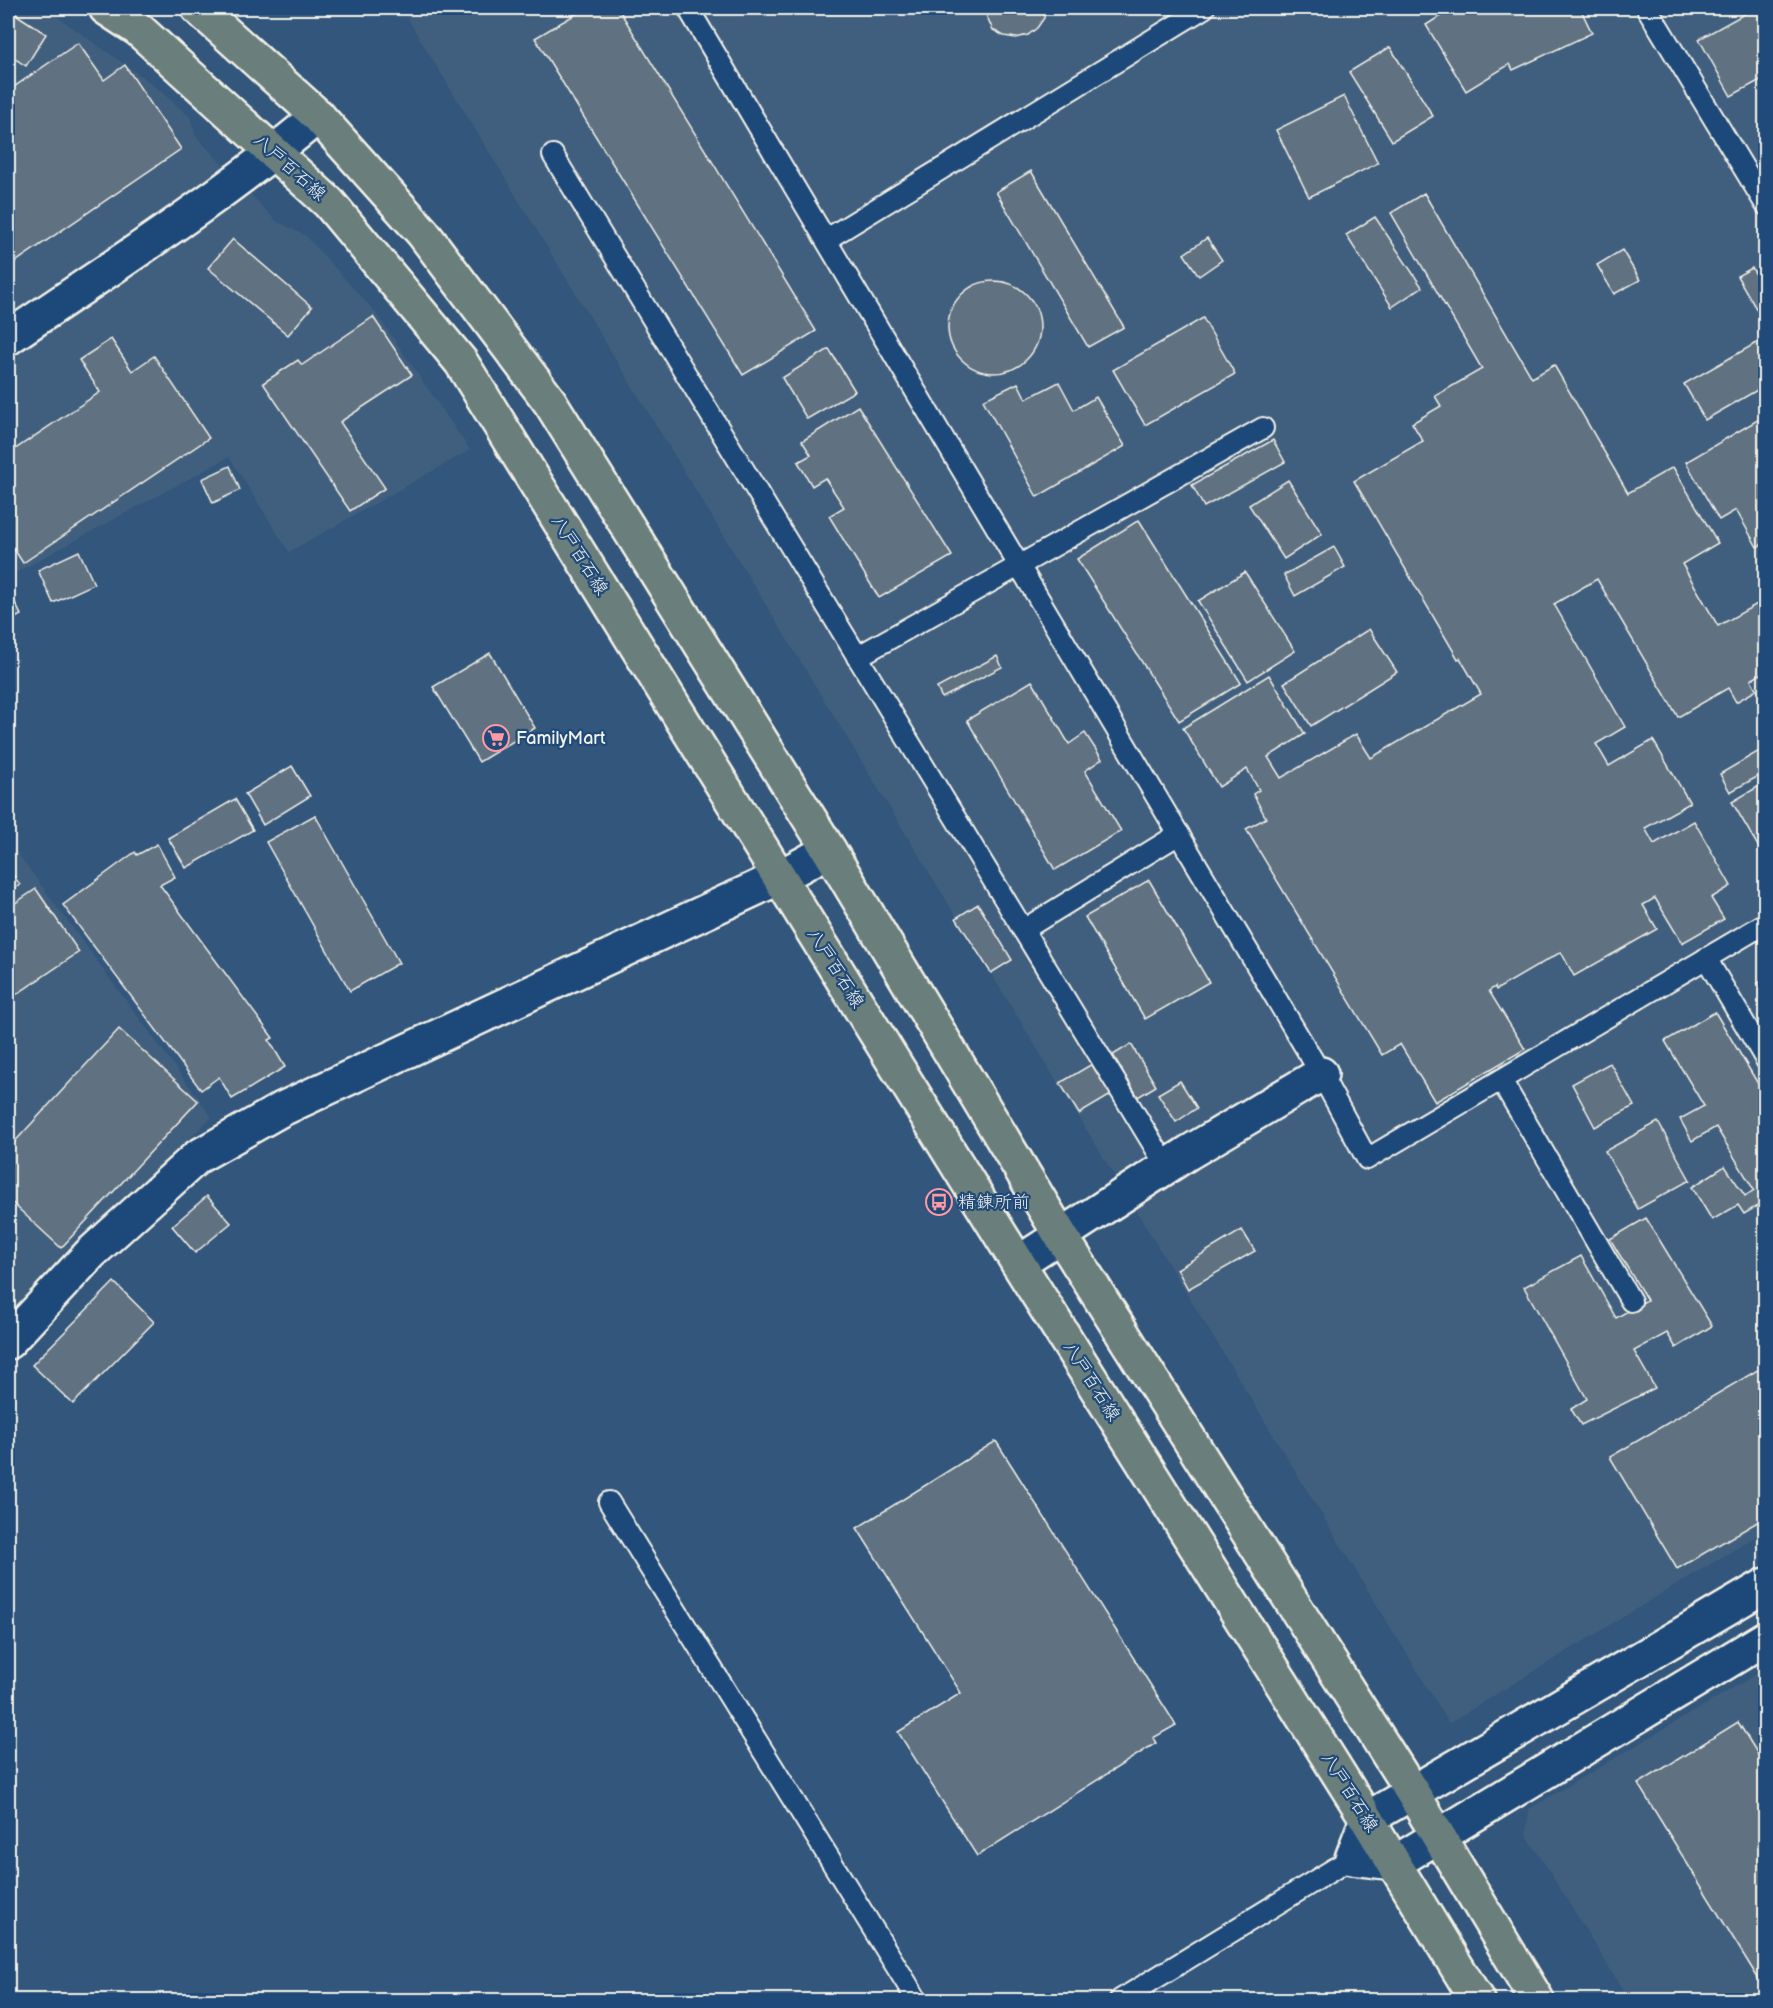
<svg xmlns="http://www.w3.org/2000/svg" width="1773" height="2008" viewBox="0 0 1773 2008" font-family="'Balsamiq Sans','Klee One',sans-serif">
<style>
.built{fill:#405e7e}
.building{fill:#607281;stroke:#f4f1e8;stroke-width:1.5}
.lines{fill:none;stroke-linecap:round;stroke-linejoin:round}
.service-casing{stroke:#f4f1e8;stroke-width:24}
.minor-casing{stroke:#f4f1e8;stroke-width:38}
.tertiary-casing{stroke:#f4f1e8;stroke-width:38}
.primary-casing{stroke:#f4f1e8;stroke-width:38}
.service{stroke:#1f4a7a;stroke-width:20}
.minor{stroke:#1f4a7a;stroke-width:33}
.tertiary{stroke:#1f4a7a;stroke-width:33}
.primary{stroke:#6b7f7c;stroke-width:33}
.labels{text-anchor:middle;stroke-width:4.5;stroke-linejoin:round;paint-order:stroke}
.street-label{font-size:18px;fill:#f4f1e8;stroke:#1f4a7a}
.poi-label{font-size:18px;fill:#f4f1e8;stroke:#1f4a7a;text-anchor:start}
</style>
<rect width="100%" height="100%" fill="#32567c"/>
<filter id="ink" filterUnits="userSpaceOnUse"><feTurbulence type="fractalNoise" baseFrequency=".0167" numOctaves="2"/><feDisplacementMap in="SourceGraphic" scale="12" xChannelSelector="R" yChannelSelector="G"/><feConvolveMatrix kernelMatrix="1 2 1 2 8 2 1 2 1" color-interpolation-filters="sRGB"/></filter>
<g filter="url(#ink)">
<g class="built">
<path d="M8,8H45L150,82L190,117L196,136L276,221L306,236L376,313L470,450L289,552L229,457L8,577Z"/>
<path d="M401,8H1765V1531L1449,1723Z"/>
<path d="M8,840L212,1117L118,1207L8,1320Z"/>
<path d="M1765,1669V2000H1629L1526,1834L1529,1809Z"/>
</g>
<g class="building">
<path d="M586,8H618L816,331L743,375L535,38Z"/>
<path d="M983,8H1045L1044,18L1037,28L1028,35L1016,38L1004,36L993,30Z"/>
<path d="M1453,8H1580L1592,33L1513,70L1510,64L1466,91L1426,25Z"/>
<path d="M1755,8H1766V77L1731,96L1699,39Z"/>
<path d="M8,9L46,34L26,66L8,54Z"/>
<path d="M78,43L104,80L125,65L181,149L8,267V91Z"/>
<path d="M1390,47L1433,116L1392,141L1349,72Z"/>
<path d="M1344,96L1378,163L1309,197L1276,130Z"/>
<path d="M1031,171L1124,327L1088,347L996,192Z"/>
<path d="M1424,193L1532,378L1554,365L1628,493L1673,467L1718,543L1682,564L1718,626L1766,599V671L1751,680L1757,690L1736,702L1728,688L1678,717L1597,579L1554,604L1625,727L1596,744L1609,766L1653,740L1690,803L1645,828L1654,844L1694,821L1731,886L1711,898L1724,919L1682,943L1655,898L1643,905L1657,929L1574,976L1561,952L1496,990L1495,987L1489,991L1525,1049L1435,1102L1400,1044L1382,1055L1246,829L1266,818L1253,794L1259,790L1247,769L1219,787L1183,728L1269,675L1305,734L1268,757L1281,778L1356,734L1371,758L1481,694L1460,658L1458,659L1354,481L1423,441L1412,423L1441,406L1435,396L1482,369L1391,213Z"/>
<path d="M1375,217L1422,287L1392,307L1346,235Z"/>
<path d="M1207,238L1222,260L1199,276L1184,254Z"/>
<path d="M233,239L312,307L288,335L208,268Z"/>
<path d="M1622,250L1640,280L1614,294L1597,265Z"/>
<path d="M1752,268L1766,290V307L1758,312L1737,276Z"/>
<circle cx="994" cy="327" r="46"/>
<path d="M373,317L412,375L340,422L385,488L350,511L263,383L298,360L302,365Z"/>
<path d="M1203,318L1235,374L1145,425L1113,370Z"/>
<path d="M1765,338L1766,385L1705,420L1684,384Z"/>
<path d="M111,339L132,371L154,356L209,438L23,563L8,540V454L100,392L79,360Z"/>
<path d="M829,349L855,391L807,419L782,378Z"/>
<path d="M1059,382L1074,410L1096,397L1125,446L1037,497L983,400L1018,383L1026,399Z"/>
<path d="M858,406L952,556L879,598L829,516L844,507L825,478L812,486L798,462L811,455L802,441Z"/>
<path d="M1766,415V542L1757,547L1736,510L1719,520L1686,462Z"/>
<path d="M1273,440L1285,462L1204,507L1192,485Z"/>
<path d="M230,466L240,490L213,503L202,479Z"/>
<path d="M1288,480L1322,534L1284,559L1249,505Z"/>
<path d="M1139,520L1241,683L1179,721L1077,559Z"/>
<path d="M1334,547L1345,567L1295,596L1284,575Z"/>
<path d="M79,551L94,584L53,603L38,570Z"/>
<path d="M1245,572L1295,651L1248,681L1198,601Z"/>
<path d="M8,588L21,615L8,622Z"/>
<path d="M1369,629L1397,672L1311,726L1284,683Z"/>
<path d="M490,653L535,728L479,762L433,687Z"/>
<path d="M997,656L1002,667L942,698L937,688Z"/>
<path d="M1032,681L1069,744L1085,733L1102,759L1085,771L1121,831L1055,870L967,720Z"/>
<path d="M1766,747V772L1730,792L1720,774Z"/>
<path d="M292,766L310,796L263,825L245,794Z"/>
<path d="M1766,782V858H1765L1732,802Z"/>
<path d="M235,799L253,830L186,868L168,838Z"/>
<path d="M315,815L399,963L350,991L266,842Z"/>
<path d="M157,844L175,877L160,885L273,1038L269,1040L285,1067L232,1099L219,1077L201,1090L63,905L135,852L137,855Z"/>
<path d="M8,867L20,885L8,893Z"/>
<path d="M1149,880L1209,982L1145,1019L1085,917Z"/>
<path d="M36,889L79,952L8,1000V908Z"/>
<path d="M978,904L1012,960L991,973L956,918Z"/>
<path d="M1766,979V998L1758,983Z"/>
<path d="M1715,1012L1766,1097V1209L1762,1203L1744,1214L1738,1205L1712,1220L1692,1187L1725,1166L1745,1196L1754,1190L1716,1127L1692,1141L1680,1119L1704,1106L1665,1041Z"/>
<path d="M119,1029L198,1101L61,1248L8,1199V1149Z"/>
<path d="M1131,1044L1156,1086L1138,1097L1113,1055Z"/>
<path d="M1610,1063L1634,1106L1595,1127L1572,1084Z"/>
<path d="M1092,1064L1111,1095L1079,1114L1060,1083Z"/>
<path d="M1180,1081L1197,1108L1176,1122L1158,1094Z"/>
<path d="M1658,1122L1690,1180L1638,1209L1605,1151Z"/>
<path d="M207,1196L231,1223L195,1253L172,1226Z"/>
<path d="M1646,1218L1712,1326L1676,1348L1667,1333L1634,1351L1655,1388L1581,1425L1571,1409L1587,1399L1524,1287L1581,1256L1616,1318L1647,1300L1610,1239Z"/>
<path d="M1242,1230L1255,1251L1188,1289L1177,1269Z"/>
<path d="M114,1282L154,1322L73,1404L32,1365Z"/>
<path d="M1766,1365V1517L1677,1569L1610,1457Z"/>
<path d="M996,1441L1176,1725L1153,1738L1156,1743L977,1856L898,1732L961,1693L857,1528Z"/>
<path d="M1738,1722L1766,1767V1991L1638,1784Z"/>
</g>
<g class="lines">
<defs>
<g id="service">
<path d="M688,8L1321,1074L1367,1159L1766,923"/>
<path d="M1647,8L1766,205"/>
<path d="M553,155L1167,1167"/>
<path d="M827,239L1204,8"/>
<path d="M857,657L1263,428"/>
<path d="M1023,930L1179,834"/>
<path d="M1706,958L1766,1060"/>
<path d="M1501,1080L1631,1301"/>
<path d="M609,1502L917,2000"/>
<path d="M1120,2000L1352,1858"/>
</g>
<g id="minor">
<path d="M8,338C112,267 221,198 318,116"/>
<path d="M1018,1263L1188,1153L1321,1074"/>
<path d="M8,1342L91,1253L197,1157L282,1109L780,877L829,850"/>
</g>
<path id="tertiary" d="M1766,1585L1367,1819L1352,1858L1394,1863L1766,1638"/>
<g id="primary">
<path d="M106,8L138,29L329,203L461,362L1018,1263L1367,1819L1477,2000"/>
<path d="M198,8L318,116L423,233L550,402L829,850L1061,1236L1412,1792L1537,2000"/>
</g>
</defs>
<use href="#service" class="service-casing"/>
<use href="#minor" class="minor-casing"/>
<use href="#tertiary" class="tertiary-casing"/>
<use href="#primary" class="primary-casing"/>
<use href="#service" class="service"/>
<use href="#minor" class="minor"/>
<use href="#tertiary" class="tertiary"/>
<use href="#primary" class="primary"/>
</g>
</g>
<defs>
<symbol id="supermarket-ring" viewBox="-11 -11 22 22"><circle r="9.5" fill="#1f4a7a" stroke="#ff9aa2" stroke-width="1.5"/><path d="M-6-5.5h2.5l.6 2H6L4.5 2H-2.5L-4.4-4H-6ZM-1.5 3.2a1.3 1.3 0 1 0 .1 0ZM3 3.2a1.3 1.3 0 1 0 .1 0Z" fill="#ff9aa2"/></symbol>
<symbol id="bus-ring" viewBox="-11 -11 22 22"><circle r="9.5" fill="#1f4a7a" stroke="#ff9aa2" stroke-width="1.5"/><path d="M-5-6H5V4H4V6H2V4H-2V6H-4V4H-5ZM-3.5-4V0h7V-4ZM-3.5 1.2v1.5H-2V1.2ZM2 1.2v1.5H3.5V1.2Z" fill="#ff9aa2"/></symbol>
</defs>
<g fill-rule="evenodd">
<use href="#supermarket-ring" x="481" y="723" width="30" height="30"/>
<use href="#bus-ring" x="924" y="1187" width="30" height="30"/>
</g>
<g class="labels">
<g class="street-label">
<text transform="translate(290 167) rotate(42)" y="6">八戸百石線</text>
<text transform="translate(580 555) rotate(58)" y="6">八戸百石線</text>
<text transform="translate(836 968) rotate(58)" y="6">八戸百石線</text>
<text transform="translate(1092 1381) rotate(58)" y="6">八戸百石線</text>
<text transform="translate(1350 1792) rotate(58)" y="6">八戸百石線</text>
</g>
<g class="poi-label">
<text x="516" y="744">FamilyMart</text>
<text x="958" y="1208">精錬所前</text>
</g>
</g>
<rect width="1773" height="2008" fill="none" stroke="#1f4a7a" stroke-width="30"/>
<rect x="15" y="15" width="1743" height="1978" fill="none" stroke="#f4f1e8" stroke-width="2" filter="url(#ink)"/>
</svg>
